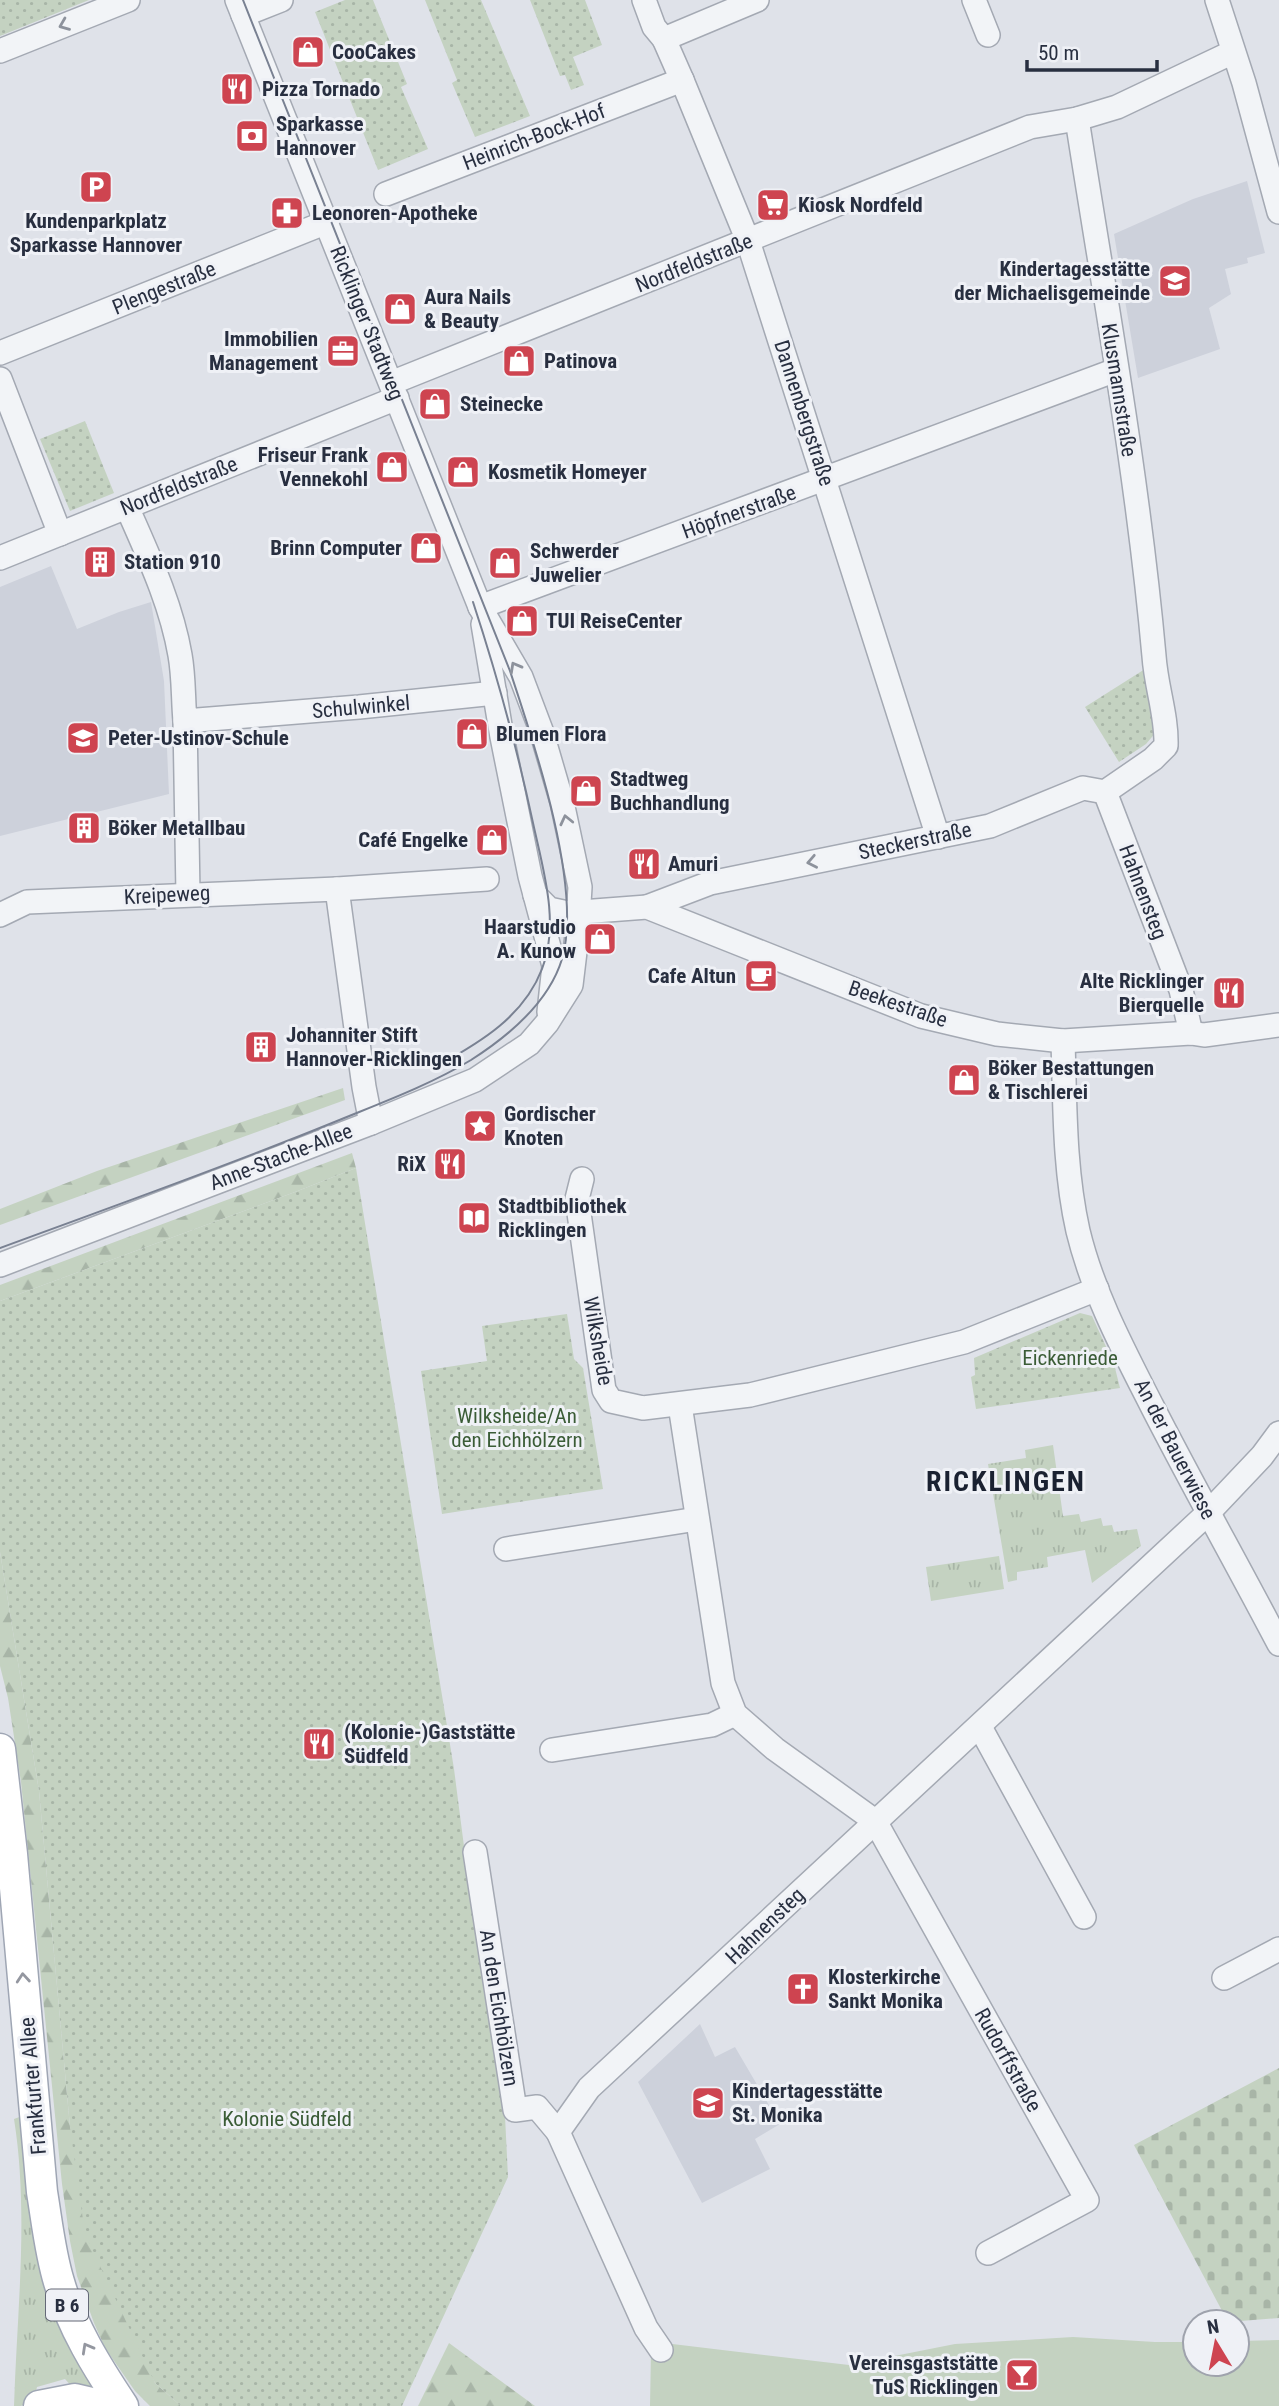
<svg xmlns="http://www.w3.org/2000/svg" width="1279" height="2406" viewBox="0 0 1279 2406" font-family="'Roboto Condensed',sans-serif">
<style>
.built{fill:#cdd1db}
.grass{fill:url(#grass-tufts)}
.forest{fill:url(#forest-firs)}
.cemetery{fill:url(#cemetery-stones)}
.park{fill:url(#park-dots)}
.pitch{fill:#c4d2c1}
.lines{fill:none;stroke-linecap:round;stroke-linejoin:round}
.minor-casing{stroke:#a4a9b3;stroke-width:26}
.major-casing{stroke:#9fa6b4;stroke-width:33}
.minor{stroke:#f2f4f7;stroke-width:23}
.major{stroke:#fff;stroke-width:30}
.tram{stroke:#798192;stroke-width:2}
.oneway{stroke:#8d929c}
.oneway2{stroke:#9497a0}
.labels{text-anchor:middle;stroke-width:6;stroke-linejoin:round;paint-order:stroke}
.shield{fill:#eff1f6;stroke:#646977;stroke-width:2}
.shield-label{font-size:19px;font-weight:bold;fill:#282f40}
.poi-label{font-size:21px;font-weight:bold;fill:#282f40;stroke:#eff1f6;text-anchor:start}
.street-label{font-size:21px;fill:#282f40;stroke:#eff1f6}
.park-label{font-size:21px;fill:#3a5c36;stroke:#eff1f6}
.district-label{font-size:28px;font-weight:bold;letter-spacing:2px;fill:#1a2131;stroke:#eff1f6}
</style>
<defs>
<pattern id="grass-tufts" width="24" height="20" patternUnits="userSpaceOnUse" patternTransform="scale(1.75)"><rect width="24" height="20" fill="#c4d2c1"/><path d="M3 7l-1-3M5 7V3M7 7l1-3M15 17l-1-3M17 17v-4M19 17l1-3" fill="none" stroke="#a8b5a7"/></pattern>
<pattern id="forest-firs" width="22" height="20" patternUnits="userSpaceOnUse" patternTransform="scale(1.75)"><rect width="22" height="20" fill="#c4d2c1"/><path d="M5 1l3.5 6h-7zM16 11l3.5 6h-7z" fill="#a8b5a7"/></pattern>
<pattern id="cemetery-stones" width="16" height="16" patternUnits="userSpaceOnUse" patternTransform="scale(1.75)"><rect width="16" height="16" fill="#c4d2c1"/><path d="M2 7V4a2 2 0 0 1 4 0v3zM10 15v-3a2 2 0 0 1 4 0v3z" fill="#a8b5a7"/></pattern>
<pattern id="park-dots" width="8" height="8" patternUnits="userSpaceOnUse" patternTransform="scale(1.75)"><rect width="8" height="8" fill="#c4d2c1"/><path d="M2 2h.1M6 6h.1" fill="none" stroke="#a8b5a7" stroke-width="1.8" stroke-linecap="round"/></pattern>
</defs>
<rect width="100%" height="100%" fill="#dfe2e9"/>
<g class="built">
<path d="M1247,181L1265,253L1247,258L1248,263L1225,269L1231,294L1209,308L1220,349L1138,378L1114,234L1193,199Z"/>
<path d="M51,566L77,629L119,612L151,602L164,681L169,794L0,836V587Z"/>
<path d="M700,2024L715,2057L735,2047L780,2124L755,2139L770,2169L702,2203L638,2082Z"/>
</g>
<g class="grass">
<path d="M1053,1445L1063,1516L1079,1514L1081,1522L1101,1518L1103,1526L1112,1525L1114,1532L1137,1529L1141,1546L1092,1583L1085,1550L1047,1557L1048,1567L1017,1572V1580L1008,1582L988,1464L1026,1458L1025,1450Z"/>
<path d="M999,1556L1004,1589L931,1601L926,1567Z"/>
<path d="M22,2116L104,2391L74,2389L65,2379L37,2387L34,2399L21,2406H14C17,2310 29,2213 14,2119Z"/>
</g>
<g class="forest">
<path d="M343,1088L345,1100L0,1225V1209L97,1171Z"/>
<path d="M352,1153L356,1168L295,1192L0,1301V1285Z"/>
<path d="M0,1552L39,1791L70,2127L155,2383L181,2406H150L135,2391L105,2348L94,2323L77,2276L70,2241L62,2184L21,1782L8,1698L0,1666Z"/>
<path d="M449,2343L535,2406H418Z"/>
</g>
<path class="cemetery" d="M1279,2068V2318L1228,2322L1134,2145Z"/>
<g class="park">
<path d="M0,0H89L0,36Z"/>
<path d="M345,0H373L407,84L401,87L428,149L378,170L315,12Z"/>
<path d="M425,0H481L530,116L475,137L452,83L457,80Z"/>
<path d="M530,0H585L602,45L573,57L584,85L571,90L565,75L560,76Z"/>
<path d="M85,421L114,493L70,511L40,439Z"/>
<path d="M1145,669L1157,731L1146,744L1119,762L1085,707Z"/>
<path d="M356,1168L454,1769L469,1885L505,2116L508,2177L402,2406H181L155,2383L85,2234L70,2127L39,1791L0,1552V1301L295,1192Z"/>
<path d="M1080,1313L1092,1316L1114,1364L1120,1388L976,1409L971,1377L975,1375L974,1358Z"/>
<path d="M567,1314L574,1359L583,1368L603,1489L442,1514L421,1371L487,1361L482,1326Z"/>
</g>
<path class="pitch" d="M1073,2337L1155,2342H1195V2364H1237V2341L1279,2340V2406H650L651,2351L664,2343L849,2365L955,2344Z"/>
<g class="lines">
<defs>
<g id="minor">
<path d="M644,0L654,27L664,39L682,80L748,241L938,837"/>
<path d="M974,0L988,35"/>
<path d="M1217,0L1244,83L1279,212"/>
<path d="M243,15L281,0"/>
<path d="M664,39L757,0"/>
<path d="M0,51L128,0"/>
<path d="M386,194L682,80"/>
<path d="M0,353L327,222"/>
<path d="M0,379L60,534"/>
<path d="M391,383L1030,127L1077,119L1117,107L1233,52"/>
<path d="M127,507C148,555 171,603 180,655C184,677 183,699 185,721L359,707L495,693"/>
<path d="M0,558L397,398"/>
<path d="M480,607L1116,370"/>
<path d="M483,624L502,737L530,876L554,966L549,1012"/>
<path d="M185,721L188,894"/>
<path d="M1105,792L1181,990L1191,1033"/>
<path d="M337,889L487,879"/>
<path d="M535,895L549,909L568,913L647,907L921,1016L997,1034L1063,1041L1191,1033L1204,1035L1279,1025"/>
<path d="M647,907L710,883L990,826L1083,788L1105,792L1153,759L1166,746C1167,715 1156,687 1154,656C1138,477 1105,298 1077,119"/>
<path d="M0,915L27,902L337,889L364,1087L371,1123"/>
<path d="M1063,1041C1065,1104 1064,1169 1078,1231C1093,1293 1123,1349 1152,1406C1193,1486 1237,1564 1279,1644"/>
<path d="M582,1179L577,1199L604,1390L611,1401L643,1408L750,1395L964,1342L1097,1289"/>
<path d="M0,1265L371,1123L475,1080L529,1044L547,1023L571,985L577,935L580,887L562,802L541,730L521,677L480,607L237,0"/>
<path d="M680,1405L723,1683L735,1714L775,1749L875,1821L1087,2200L988,2253"/>
<path d="M506,1549L697,1519"/>
<path d="M980,1727L1084,1917"/>
<path d="M552,1750L712,1725L735,1714"/>
<path d="M475,1852L515,2110L537,2107L558,2132L646,2328L661,2350"/>
<path d="M1224,1978L1279,1949"/>
<path d="M558,2132L589,2088L1208,1513L1262,1456L1279,1433"/>
</g>
<g id="major">
<path d="M0,1749L12,1854L42,2192C47,2222 50,2253 59,2282C72,2327 97,2367 123,2406"/>
<path d="M39,2406L75,2399L105,2406"/>
</g>
</defs>
<use href="#minor" class="minor-casing"/>
<use href="#major" class="major-casing"/>
<use href="#minor" class="minor"/>
<use href="#major" class="major"/>
<g class="tram">
<path d="M439,1065C481,1042 524,1016 542,969C560,923 543,869 533,823C517,748 497,675 473,602"/>
<path d="M0,1248C111,1207 222,1168 332,1123C378,1104 428,1086 471,1060C507,1037 549,1002 562,959C583,887 534,743 510,671L243,0"/>
</g>
</g>
<defs><path id="oneway-chevron" d="M-2-3.5L2.5 0L-2 3.5" fill="none" stroke-width="1.6" stroke-linecap="round" stroke-linejoin="round" transform="scale(1.75)"/></defs>
<g class="oneway">
<use href="#oneway-chevron" transform="translate(64 25) rotate(158)"/>
<use href="#oneway-chevron" transform="translate(515 667) rotate(-119)"/>
<use href="#oneway-chevron" transform="translate(566 820) rotate(-103)"/>
<use href="#oneway-chevron" transform="translate(812 862) rotate(169)"/>
</g>
<g class="oneway2">
<use href="#oneway-chevron" transform="translate(23 1978) rotate(-95)"/>
<use href="#oneway-chevron" transform="translate(87 2348) rotate(-119)"/>
</g>
<defs>
<symbol id="shop-square" viewBox="-11 -11 22 22"><rect x="-9" y="-9" width="18" height="18" rx="4" fill="#ce4450" stroke="#eff1f6"/><path d="M-5-2.5h2.3a2.7 3.5 0 0 1 5.4 0H5L5.5 6h-11ZM-1.5-2.5h3a1.5 2.3 0 0 0-3 0Z" fill="#fff"/></symbol>
<symbol id="restaurant-square" viewBox="-11 -11 22 22"><rect x="-9" y="-9" width="18" height="18" rx="4" fill="#ce4450" stroke="#eff1f6"/><path d="M-5-6h1v4h1v-4h1v4h1v-4h1v5L-1.5 .5V6h-2V.5L-5-1ZM5-6V6H3V1.5H1.5Q1.5-4 5-6Z" fill="#fff"/></symbol>
<symbol id="bank-square" viewBox="-11 -11 22 22"><rect x="-9" y="-9" width="18" height="18" rx="4" fill="#ce4450" stroke="#eff1f6"/><path d="M-6-4H6V4H-6ZM0-2.3a2.3 2.3 0 1 0 0 4.6a2.3 2.3 0 1 0 0-4.6Z" fill="#fff"/></symbol>
<symbol id="parking-square" viewBox="-11 -11 22 22"><rect x="-9" y="-9" width="18" height="18" rx="4" fill="#ce4450" stroke="#eff1f6"/><path d="M-3.5-5.5H1a3.5 3.5 0 0 1 0 7H-1V5.5H-3.5ZM-1-3.4V-.6H.8a1.4 1.4 0 0 0 0-2.8Z" fill="#fff"/></symbol>
<symbol id="supermarket-square" viewBox="-11 -11 22 22"><rect x="-9" y="-9" width="18" height="18" rx="4" fill="#ce4450" stroke="#eff1f6"/><path d="M-6-5.5h2.5l.6 2H6L4.5 2H-2.5L-4.4-4H-6ZM-1.5 3.2a1.3 1.3 0 1 0 .1 0ZM3 3.2a1.3 1.3 0 1 0 .1 0Z" fill="#fff"/></symbol>
<symbol id="pharmacy-square" viewBox="-11 -11 22 22"><rect x="-9" y="-9" width="18" height="18" rx="4" fill="#ce4450" stroke="#eff1f6"/><path d="M-2-6h4v4h4v4h-4v4h-4v-4h-4v-4h4Z" fill="#fff"/></symbol>
<symbol id="school-square" viewBox="-11 -11 22 22"><rect x="-9" y="-9" width="18" height="18" rx="4" fill="#ce4450" stroke="#eff1f6"/><path d="M0-5L7-2L0 1L-7-2ZM-4 1L0 2.5L4 1V4Q0 6-4 4Z" fill="#fff"/></symbol>
<symbol id="office-square" viewBox="-11 -11 22 22"><rect x="-9" y="-9" width="18" height="18" rx="4" fill="#ce4450" stroke="#eff1f6"/><path d="M-6-3h4V-5.5h4V-3h4V5H-6ZM-1-4.5V-3h2v-1.5ZM-6 0V1H6V0Z" fill="#fff"/></symbol>
<symbol id="building-square" viewBox="-11 -11 22 22"><rect x="-9" y="-9" width="18" height="18" rx="4" fill="#ce4450" stroke="#eff1f6"/><path d="M-4-6H4V6H1V3H-1V6H-4ZM-2.5-4.3h1.7v1.8h-1.7ZM.8-4.3h1.7v1.8H.8ZM-2.5-1h1.7V.8h-1.7ZM.8-1h1.7V.8H.8Z" fill="#fff"/></symbol>
<symbol id="cafe-square" viewBox="-11 -11 22 22"><rect x="-9" y="-9" width="18" height="18" rx="4" fill="#ce4450" stroke="#eff1f6"/><path d="M-5.5-4.5H6V0H3Q3 3.5 0 3.5H-2.5Q-5.5 3.5-5.5 0ZM3-3.2v2h1.7v-2ZM-6 4.5H4V6H-6Z" fill="#fff"/></symbol>
<symbol id="sight-square" viewBox="-11 -11 22 22"><rect x="-9" y="-9" width="18" height="18" rx="4" fill="#ce4450" stroke="#eff1f6"/><path d="M0-6L1.8-2.2L6-1.7L2.9 1.2L3.7 5.4L0 3.3L-3.7 5.4L-2.9 1.2L-6-1.7L-1.8-2.2Z" fill="#fff"/></symbol>
<symbol id="library-square" viewBox="-11 -11 22 22"><rect x="-9" y="-9" width="18" height="18" rx="4" fill="#ce4450" stroke="#eff1f6"/><path d="M-6-4Q-3-5.5-.7-3.5V5Q-3 3-6 4ZM6-4Q3-5.5 .7-3.5V5Q3 3 6 4Z" fill="#fff"/></symbol>
<symbol id="church-square" viewBox="-11 -11 22 22"><rect x="-9" y="-9" width="18" height="18" rx="4" fill="#ce4450" stroke="#eff1f6"/><path d="M-1.2-6h2.4v3.5h3.3v2.4h-3.3V6h-2.4V-.1h-3.3v-2.4h3.3Z" fill="#fff"/></symbol>
<symbol id="bar-square" viewBox="-11 -11 22 22"><rect x="-9" y="-9" width="18" height="18" rx="4" fill="#ce4450" stroke="#eff1f6"/><path d="M-6-5H6L.8 .8V4.5H3.5V6h-7V4.5H-.8V.8Z" fill="#fff"/></symbol>
</defs>
<g fill-rule="evenodd">
<use href="#shop-square" x="289" y="33" width="38" height="38"/>
<use href="#restaurant-square" x="218" y="70" width="38" height="38"/>
<use href="#bank-square" x="233" y="117" width="38" height="38"/>
<use href="#parking-square" x="77" y="168" width="38" height="38"/>
<use href="#supermarket-square" x="754" y="186" width="38" height="38"/>
<use href="#pharmacy-square" x="268" y="194" width="38" height="38"/>
<use href="#school-square" x="1156" y="262" width="38" height="38"/>
<use href="#shop-square" x="381" y="290" width="38" height="38"/>
<use href="#office-square" x="324" y="332" width="38" height="38"/>
<use href="#shop-square" x="500" y="342" width="38" height="38"/>
<use href="#shop-square" x="416" y="385" width="38" height="38"/>
<use href="#shop-square" x="373" y="448" width="38" height="38"/>
<use href="#shop-square" x="444" y="453" width="38" height="38"/>
<use href="#shop-square" x="407" y="529" width="38" height="38"/>
<use href="#building-square" x="81" y="543" width="38" height="38"/>
<use href="#shop-square" x="486" y="544" width="38" height="38"/>
<use href="#shop-square" x="503" y="602" width="38" height="38"/>
<use href="#shop-square" x="453" y="715" width="38" height="38"/>
<use href="#school-square" x="64" y="719" width="38" height="38"/>
<use href="#shop-square" x="567" y="772" width="38" height="38"/>
<use href="#building-square" x="65" y="809" width="38" height="38"/>
<use href="#shop-square" x="473" y="821" width="38" height="38"/>
<use href="#restaurant-square" x="625" y="845" width="38" height="38"/>
<use href="#shop-square" x="581" y="920" width="38" height="38"/>
<use href="#cafe-square" x="742" y="957" width="38" height="38"/>
<use href="#restaurant-square" x="1210" y="974" width="38" height="38"/>
<use href="#building-square" x="242" y="1028" width="38" height="38"/>
<use href="#shop-square" x="945" y="1061" width="38" height="38"/>
<use href="#sight-square" x="461" y="1107" width="38" height="38"/>
<use href="#restaurant-square" x="431" y="1145" width="38" height="38"/>
<use href="#library-square" x="455" y="1199" width="38" height="38"/>
<use href="#restaurant-square" x="300" y="1725" width="38" height="38"/>
<use href="#church-square" x="784" y="1970" width="38" height="38"/>
<use href="#school-square" x="689" y="2084" width="38" height="38"/>
<use href="#bar-square" x="1003" y="2356" width="38" height="38"/>
</g>
<g class="labels">
<rect class="shield" x="46" y="2289.5" width="42" height="31" rx="5"/>
<g class="shield-label">
<text x="67" y="2312">B 6</text>
</g>
<g class="poi-label">
<text x="332" y="59">CooCakes</text>
<text x="262" y="96">Pizza Tornado</text>
<text x="276" y="131">Sparkasse<tspan x="276" dy="24">Hannover</tspan></text>
<text x="798" y="212">Kiosk Nordfeld</text>
<text x="312" y="220">Leonoren-Apotheke</text>
<text x="96" y="228" text-anchor="middle">Kundenparkplatz<tspan x="96" dy="24">Sparkasse Hannover</tspan></text>
<text x="1150" y="276" text-anchor="end">Kindertagesstätte<tspan x="1150" dy="24">der Michaelisgemeinde</tspan></text>
<text x="424" y="304">Aura Nails<tspan x="424" dy="24">&amp; Beauty</tspan></text>
<text x="318" y="346" text-anchor="end">Immobilien<tspan x="318" dy="24">Management</tspan></text>
<text x="544" y="368">Patinova</text>
<text x="460" y="411">Steinecke</text>
<text x="368" y="462" text-anchor="end">Friseur Frank<tspan x="368" dy="24">Vennekohl</tspan></text>
<text x="488" y="479">Kosmetik Homeyer</text>
<text x="402" y="555" text-anchor="end">Brinn Computer</text>
<text x="530" y="558">Schwerder<tspan x="530" dy="24">Juwelier</tspan></text>
<text x="124" y="569">Station 910</text>
<text x="546" y="628">TUI ReiseCenter</text>
<text x="496" y="741">Blumen Flora</text>
<text x="108" y="745">Peter-Ustinov-Schule</text>
<text x="610" y="786">Stadtweg<tspan x="610" dy="24">Buchhandlung</tspan></text>
<text x="108" y="835">Böker Metallbau</text>
<text x="468" y="847" text-anchor="end">Café Engelke</text>
<text x="668" y="871">Amuri</text>
<text x="576" y="934" text-anchor="end">Haarstudio<tspan x="576" dy="24">A. Kunow</tspan></text>
<text x="736" y="983" text-anchor="end">Cafe Altun</text>
<text x="1204" y="988" text-anchor="end">Alte Ricklinger<tspan x="1204" dy="24">Bierquelle</tspan></text>
<text x="286" y="1042">Johanniter Stift<tspan x="286" dy="24">Hannover-Ricklingen</tspan></text>
<text x="988" y="1075">Böker Bestattungen<tspan x="988" dy="24">&amp; Tischlerei</tspan></text>
<text x="504" y="1121">Gordischer<tspan x="504" dy="24">Knoten</tspan></text>
<text x="426" y="1171" text-anchor="end">RiX</text>
<text x="498" y="1213">Stadtbibliothek<tspan x="498" dy="24">Ricklingen</tspan></text>
<text x="344" y="1739">(Kolonie-)Gaststätte<tspan x="344" dy="24">Südfeld</tspan></text>
<text x="828" y="1984">Klosterkirche<tspan x="828" dy="24">Sankt Monika</tspan></text>
<text x="732" y="2098">Kindertagesstätte<tspan x="732" dy="24">St. Monika</tspan></text>
<text x="998" y="2370" text-anchor="end">Vereinsgaststätte<tspan x="998" dy="24">TuS Ricklingen</tspan></text>
</g>
<g class="street-label">
<text transform="translate(534 137) rotate(-21)" y="7">Heinrich-Bock-Hof</text>
<text transform="translate(694 263) rotate(-22)" y="7">Nordfeldstraße</text>
<text transform="translate(164 288) rotate(-22)" y="7">Plengestraße</text>
<text transform="translate(367 323) rotate(68)" y="7">Ricklinger Stadtweg</text>
<text transform="translate(1119 390) rotate(81)" y="7">Klusmannstraße</text>
<text transform="translate(804 413) rotate(72)" y="7">Dannenbergstraße</text>
<text transform="translate(179 486) rotate(-22)" y="7">Nordfeldstraße</text>
<text transform="translate(739 512) rotate(-20)" y="7">Höpfnerstraße</text>
<text transform="translate(361 707) rotate(-5)" y="7">Schulwinkel</text>
<text transform="translate(915 841) rotate(-12)" y="7">Steckerstraße</text>
<text transform="translate(1143 892) rotate(69)" y="7">Hahnensteg</text>
<text transform="translate(167 895) rotate(-3)" y="7">Kreipeweg</text>
<text transform="translate(898 1004) rotate(19)" y="7">Beekestraße</text>
<text transform="translate(281 1157) rotate(-21)" y="7">Anne-Stache-Allee</text>
<text transform="translate(598 1341) rotate(80)" y="7">Wilksheide</text>
<text transform="translate(1175 1449) rotate(63)" y="7">An der Bauerwiese</text>
<text transform="translate(765 1926) rotate(-44)" y="7">Hahnensteg</text>
<text transform="translate(499 2008) rotate(81)" y="7">An den Eichhölzern</text>
<text transform="translate(1008 2060) rotate(61)" y="7">Rudorffstraße</text>
<text transform="translate(33 2086) rotate(-95)" y="7">Frankfurter Allee</text>
</g>
<g class="park-label">
<text x="1070" y="1365">Eickenriede</text>
<text x="517" y="1423">Wilksheide/An<tspan x="517" dy="24">den Eichhölzern</tspan></text>
<text x="287" y="2126">Kolonie Südfeld</text>
</g>
<g class="district-label">
<text x="1006" y="1491">RICKLINGEN</text>
</g>
</g>
<g transform="translate(1216 2343) rotate(350)"><circle r="33" fill="#eff1f6" stroke="#9fa3ad" stroke-width="2"/>
<path d="M0-5L12 26L0 18L-12 26Z" fill="#ce4450"/>
<text y="-10" font-size="19" font-weight="bold" text-anchor="middle" fill="#282f40">N</text>
</g>
<path d="M1027 60v10h130v-10" fill="none" stroke="#282f40" stroke-width="3.5"/>
<text x="1038" y="60" font-size="21" fill="#282f40" stroke="#eff1f6" stroke-width="5" paint-order="stroke">50 m</text>
</svg>
